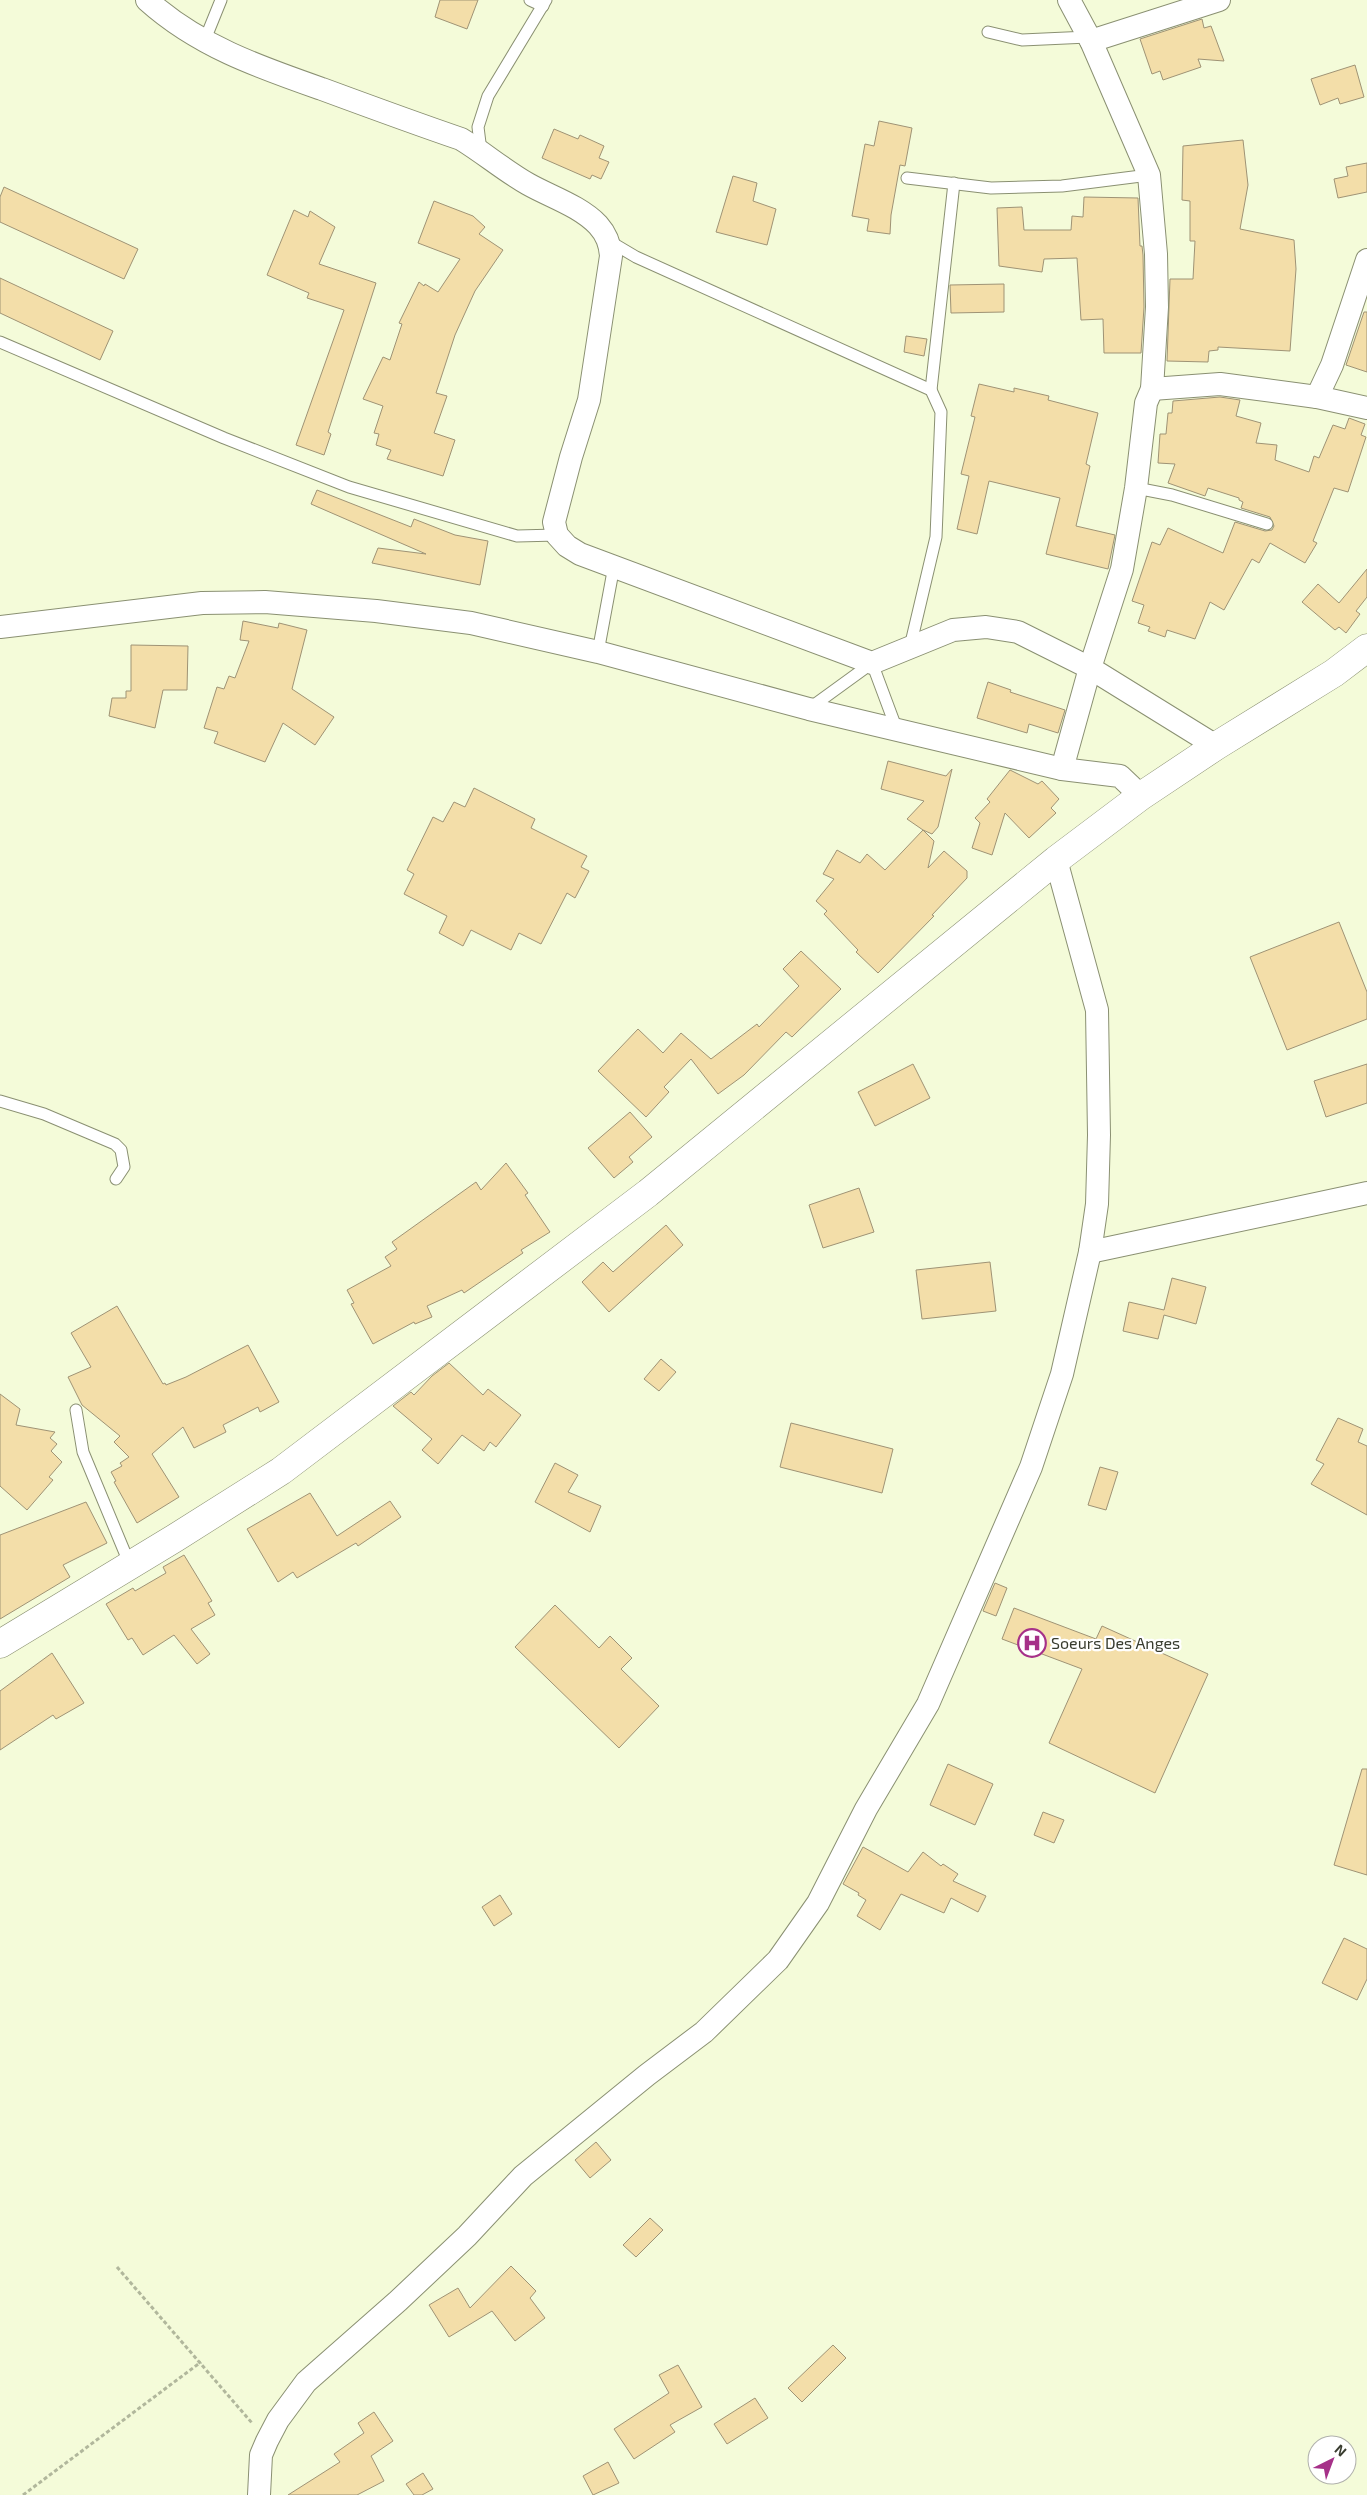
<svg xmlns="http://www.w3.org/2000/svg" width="1367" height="2495" viewBox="0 0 1367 2495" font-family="'Exo 2',sans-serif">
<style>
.building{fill:#f3dea9;stroke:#9f9375}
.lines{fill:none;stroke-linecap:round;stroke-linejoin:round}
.service-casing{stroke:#8a9072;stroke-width:13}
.minor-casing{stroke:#8a9072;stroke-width:24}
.tertiary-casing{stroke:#8a9072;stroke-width:29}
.path{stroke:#b1b79c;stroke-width:3;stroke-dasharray:4 2.5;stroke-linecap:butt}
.service{stroke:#fff;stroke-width:11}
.minor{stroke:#fff;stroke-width:22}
.tertiary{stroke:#fff;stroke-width:28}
.labels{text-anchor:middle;stroke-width:4.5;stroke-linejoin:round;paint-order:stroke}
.poi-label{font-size:16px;fill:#393c2f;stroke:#fff;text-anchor:start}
</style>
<rect width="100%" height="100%" fill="#f4fbd9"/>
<g class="building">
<path d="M440,0H478L467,29L435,17Z"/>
<path d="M1202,19L1204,28L1211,26L1224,61L1198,59L1201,67L1163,80L1160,71L1152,74L1140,39Z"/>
<path d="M1355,65L1364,97L1340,104L1338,98L1320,105L1311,79Z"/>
<path d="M879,121L912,128L905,166L900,165L891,215L890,234L867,231L869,219L852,216L865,144L874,146Z"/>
<path d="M554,129L578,139L580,135L604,146L599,158L609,162L601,179L592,175L590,179L542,158Z"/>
<path d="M1243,140L1248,185L1240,229L1294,240L1296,269L1290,351L1218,347V350L1209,351L1208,362L1167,361L1170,279H1193L1195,241H1190V201L1182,200L1183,146Z"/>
<path d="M1367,163V192L1338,198L1334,179L1348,176L1346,167Z"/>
<path d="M733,176L757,183L753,201L776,209L767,245L716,232Z"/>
<path d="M4,187L138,249L124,279L0,222V197Z"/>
<path d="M1084,197L1138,198L1140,246H1142L1143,255L1144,307L1141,353H1104L1103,319L1081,320L1077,258L1044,259L1042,272L999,266L997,208L1022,207L1024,230H1071L1072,216L1083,217Z"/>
<path d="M434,201L473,216L485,227L479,234L503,250L475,291L455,335L436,393L447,396L434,433L455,440L443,476L387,459L391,450L376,445L379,434L374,433L383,406L363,399L383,357L390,360L402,324L399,323L419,282L424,286L425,284L438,292L460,259L418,243Z"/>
<path d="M294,210L308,217L310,211L335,227L319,264L376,283L328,432L331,434L324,455L296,445L344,310L307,298L309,293L267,275Z"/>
<path d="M0,278L113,331L100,360L0,313Z"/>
<path d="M1004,284V312L951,313L950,285Z"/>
<path d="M1364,312H1367V372L1346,365Z"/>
<path d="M906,336L927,339L924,356L904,352Z"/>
<path d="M979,384L1014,392V388L1049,396L1048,400L1098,413L1086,464L1090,466L1076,526L1115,535L1108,569L1046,554L1060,498L989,481L977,534L957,529L969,476L961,474L975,417L971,416Z"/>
<path d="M1220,397L1240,400L1236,416L1261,423L1256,443L1277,445L1275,460L1309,472L1314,456L1319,458L1333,425L1345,429L1349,418L1365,424L1361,435L1366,437L1348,492L1334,488L1313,541L1317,543L1305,563L1270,543L1259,563L1252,559L1224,610L1210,602L1195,639L1167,630L1165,637L1148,631L1150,627L1138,623L1144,605L1132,601L1152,542L1160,545L1168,528L1223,553L1235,522L1265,531L1272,530L1274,526L1270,517L1241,508L1243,502L1239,500V498L1208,488L1205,496L1168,483L1175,464L1158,463L1160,434H1166L1168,413H1172L1173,401Z"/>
<path d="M317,490L411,527L414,519L455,535L488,541L480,585L372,563L378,548L426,554L311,504Z"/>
<path d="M1367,569V597L1356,611L1360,614L1346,633L1339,627L1335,630L1302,602L1318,584L1339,603Z"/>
<path d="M243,621L278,628L279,623L307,630L292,689L334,717L315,745L283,723L265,762L214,743L218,732L204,728L217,687L224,689L229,676L235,678L249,641L240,640Z"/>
<path d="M131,645L188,646L187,690H163L155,728L109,716L112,698H126V691H131Z"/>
<path d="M988,682L1011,690L1010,692L1065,710L1058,733L1029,724L1027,733L977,718Z"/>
<path d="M888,761L946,776L952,769L938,827L932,834L923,830L934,841L928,868L944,851L967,871V878L932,915L934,916L878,973L856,952L858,950L824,914L827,911L816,901L834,879L823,874L837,850L860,863L867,854L885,870L923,830L907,819L924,801L881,789Z"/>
<path d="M1010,770L1038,784L1042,781L1059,799L1051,808L1056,813L1029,838L1005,813L992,855L972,848L980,823L975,818L990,802L987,799Z"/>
<path d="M474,788L535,819L531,828L587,856L581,867L589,871L575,898L567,893L541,944L519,933L511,950L471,930L463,946L439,933L447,916L404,894L414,874L407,870L433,817L443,822L454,802L465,807Z"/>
<path d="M1339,922L1367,992V1019L1287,1050L1250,957Z"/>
<path d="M801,951L841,989L792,1037L786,1032L744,1075L718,1094L691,1059L664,1087L669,1092L646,1117L598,1071L638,1029L663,1053L681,1033L711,1059L757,1024L759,1027L799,986L783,969Z"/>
<path d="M913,1064L930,1098L875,1126L858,1092Z"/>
<path d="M1367,1064V1103L1326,1117L1314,1081Z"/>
<path d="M630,1112L652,1137L629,1157L633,1162L614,1178L588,1148Z"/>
<path d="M506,1163L528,1193L525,1195L550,1232L521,1250L523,1253L464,1293L462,1290L427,1306L432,1317L415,1324L414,1322L373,1344L351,1304L354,1303L347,1290L391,1266L385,1257L397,1249L392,1242L476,1182L481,1190Z"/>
<path d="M859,1188L874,1232L823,1248L809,1205Z"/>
<path d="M666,1225L683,1245L609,1312L582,1282L603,1262L613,1272Z"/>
<path d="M990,1262L996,1311L922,1319L916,1270Z"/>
<path d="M1172,1278L1206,1287L1196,1324L1164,1315L1158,1339L1123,1331L1129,1302L1164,1310Z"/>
<path d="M117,1306L163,1384L165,1383L166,1385L186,1377L248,1345L279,1402L260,1412L258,1407L223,1425L226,1432L194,1448L183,1427L152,1454L179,1497L137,1523L114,1482L116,1481L111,1472L122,1466L120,1463L129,1457L114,1442L120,1436L82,1405L68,1377L91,1367L71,1333Z"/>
<path d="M661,1359L676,1372L659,1391L644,1379Z"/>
<path d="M449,1363L483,1395L488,1389L521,1415L496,1447L490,1442L484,1451L462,1435L438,1464L422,1450L432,1439L393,1406L411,1392L414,1395L432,1376Z"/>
<path d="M0,1394L20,1409L16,1425L55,1432L50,1438L57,1444L51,1451L62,1462L49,1477L53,1480L27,1510L0,1486Z"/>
<path d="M1338,1418L1363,1429L1358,1442L1367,1446V1515L1311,1484L1324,1464L1316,1460Z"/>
<path d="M791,1423L893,1449L882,1493L780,1467Z"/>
<path d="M555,1463L578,1475L568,1492L601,1506L590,1532L535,1502Z"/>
<path d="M1100,1467L1118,1472L1106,1510L1088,1505Z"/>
<path d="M310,1493L337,1536L390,1501L401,1517L358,1546L356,1543L297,1578L293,1572L278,1582L247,1529Z"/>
<path d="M86,1502L107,1543L63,1565L70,1577L0,1619V1535Z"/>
<path d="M184,1555L212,1601L208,1603L215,1615L191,1629L210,1654L197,1664L174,1635L143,1655L132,1638L128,1640L106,1604L133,1588L135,1591L166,1573L163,1567Z"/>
<path d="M995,1583L1007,1588L996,1616L983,1611Z"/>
<path d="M555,1605L599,1648L610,1636L632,1658L621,1669L659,1706L619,1748L515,1647Z"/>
<path d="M1014,1608L1096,1639L1102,1626L1208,1674L1155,1793L1049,1743L1082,1669L1002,1639Z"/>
<path d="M52,1653L84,1703L56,1719L53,1715L0,1750V1691Z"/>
<path d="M948,1764L993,1784L975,1825L930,1805Z"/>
<path d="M1362,1769H1367V1875L1334,1865Z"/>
<path d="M1043,1812L1064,1820L1054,1843L1034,1835Z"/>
<path d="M863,1847L908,1872L923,1852L941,1866L943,1864L958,1874L953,1881L986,1896L978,1912L951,1898L944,1913L901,1894L880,1930L857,1916L866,1900L858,1895L859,1893L843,1884Z"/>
<path d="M500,1895L512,1914L494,1926L482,1907Z"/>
<path d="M1344,1938L1367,1949V1979L1357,2000L1322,1983Z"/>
<path d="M596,2142L611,2160L590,2178L575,2160Z"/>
<path d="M650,2218L663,2230L636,2257L623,2245Z"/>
<path d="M511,2266L536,2291L530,2298L545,2318L515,2341L492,2311L449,2337L429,2305L458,2288L470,2308Z"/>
<path d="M833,2345L846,2358L802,2402L788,2388Z"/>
<path d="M678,2365L702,2407L670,2425L675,2432L634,2459L614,2429L669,2393L659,2375Z"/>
<path d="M755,2398L768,2418L727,2444L714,2424Z"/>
<path d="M374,2412L393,2441L371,2456L384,2481L357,2495H288L340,2462L334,2454L364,2433L358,2423Z"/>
<path d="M608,2462L619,2483L593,2495L583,2476Z"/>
<path d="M423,2473L433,2489L422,2495H414L406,2484Z"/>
</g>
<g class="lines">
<defs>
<g id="service">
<path d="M530,0L543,6"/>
<path d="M988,32L1022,40L1088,37"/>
<path d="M204,42L221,0"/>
<path d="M481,151L478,127L488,96L546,0"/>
<path d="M907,178L991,188L1062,186L1149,175"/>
<path d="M609,241L636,257L931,390L941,412L936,537L910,647"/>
<path d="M0,342L224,438L349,487L517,536L557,535"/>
<path d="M931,390L954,183"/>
<path d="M1136,488L1172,495L1267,524"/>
<path d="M598,652L614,566"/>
<path d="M810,708L872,663L897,730"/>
<path d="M0,1101L44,1114L115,1144L121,1150L124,1167L116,1179"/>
<path d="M76,1410L83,1452L130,1565"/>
</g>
<g id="minor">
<path d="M147,0C198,46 259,67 322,89C368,106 414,123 461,139C484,153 505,171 528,184C551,197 580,206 598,225C607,235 610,244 611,256L589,400L571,457L554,522L557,535L567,546L580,554L872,663L953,630L986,627L1018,632L1090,668L1216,746"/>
<path d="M1091,41L1219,0"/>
<path d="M1152,389L1220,384L1317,397L1367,408"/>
<path d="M1317,397L1332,365L1367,260"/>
<path d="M0,627L202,603L265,602L376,611L471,623L598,652L809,709L1062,769L1120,776L1141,796"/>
<path d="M1062,769L1090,668L1122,569L1136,488L1146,403L1152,389L1157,307L1156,254L1149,175L1091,41L1069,0"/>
<path d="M1090,1252L1367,1193"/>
<path d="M259,2495L261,2455L267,2441L278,2420L306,2382L398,2301L467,2236L523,2176L647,2075L704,2032L778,1960L818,1903L866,1809L928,1704L1031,1467L1062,1374L1090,1252L1097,1204L1099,1135L1097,1010L1056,860"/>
</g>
<path id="tertiary" d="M0,1644L175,1538L281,1471L648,1193L1056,860L1141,796L1216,746L1334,673L1367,648"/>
</defs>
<use href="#service" class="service-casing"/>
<use href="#minor" class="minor-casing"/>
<use href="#tertiary" class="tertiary-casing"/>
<g class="path">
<path d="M117,2267L252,2423"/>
<path d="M23,2495L201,2362"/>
</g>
<use href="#service" class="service"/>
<use href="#minor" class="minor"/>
<use href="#tertiary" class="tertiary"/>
</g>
<defs>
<symbol id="hospital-ring" viewBox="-11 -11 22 22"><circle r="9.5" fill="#fff" stroke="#a63189" stroke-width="1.5"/><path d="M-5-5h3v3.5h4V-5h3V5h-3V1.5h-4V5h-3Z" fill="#a63189"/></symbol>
</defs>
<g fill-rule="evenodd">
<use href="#hospital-ring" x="1016" y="1627" width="32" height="32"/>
</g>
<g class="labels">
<g class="poi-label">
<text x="1051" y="1649">Soeurs Des Anges</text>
</g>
</g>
<g transform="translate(1332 2460) rotate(42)"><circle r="24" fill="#ffffff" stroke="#b0b1ac"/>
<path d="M0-4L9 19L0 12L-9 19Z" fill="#a63189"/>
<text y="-8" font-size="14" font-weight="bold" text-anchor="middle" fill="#393c2f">N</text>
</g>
</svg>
